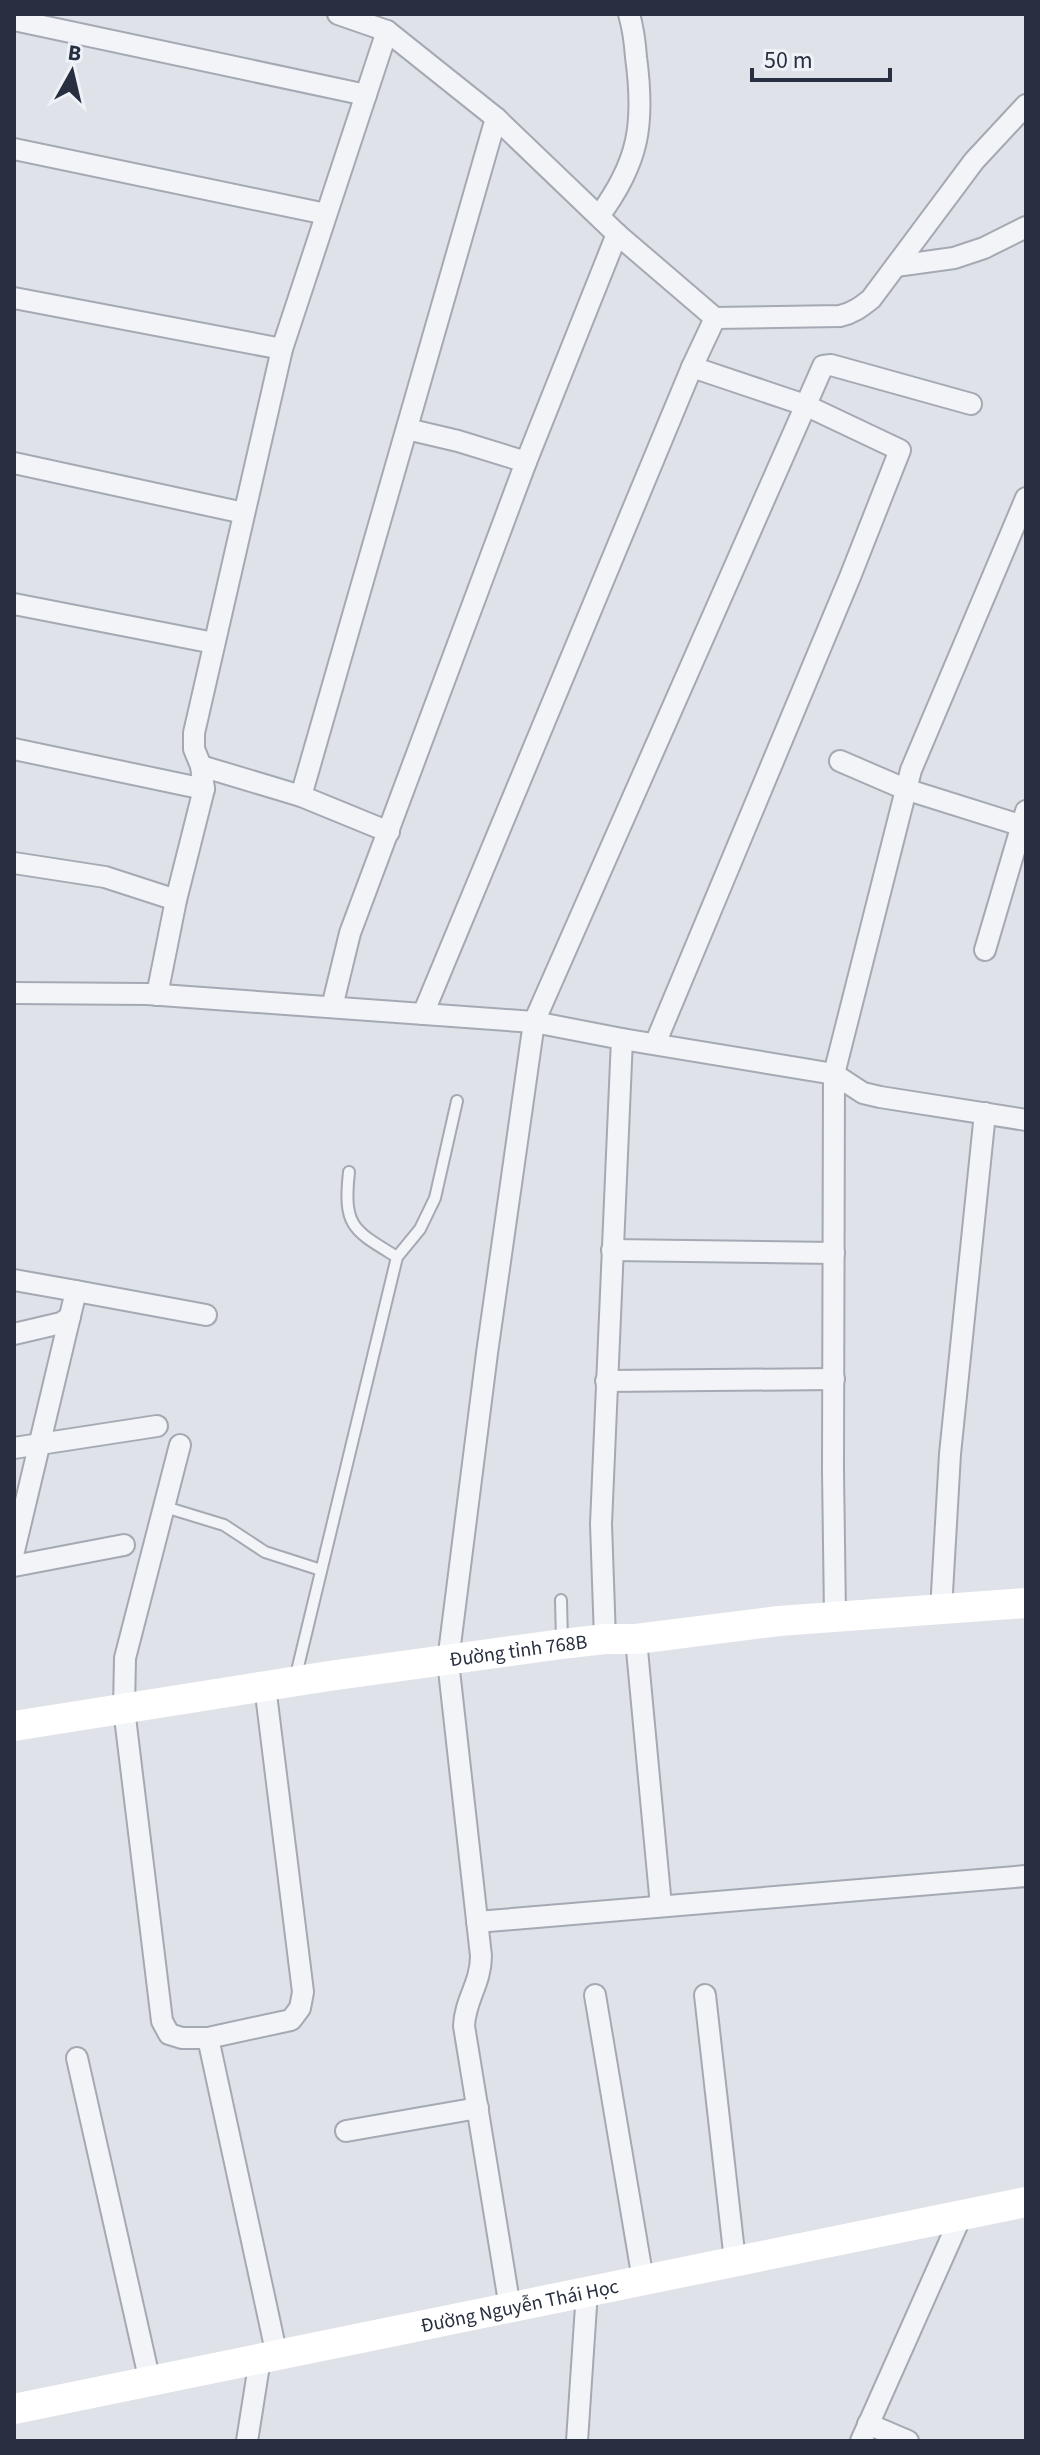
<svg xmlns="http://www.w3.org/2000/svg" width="1040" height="2455" viewBox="0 0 1040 2455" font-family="'Source Sans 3',sans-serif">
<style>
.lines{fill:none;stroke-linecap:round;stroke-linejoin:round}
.lane-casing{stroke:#a4a9b3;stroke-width:14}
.street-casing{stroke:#a4a9b3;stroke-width:24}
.lane{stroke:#f2f4f7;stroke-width:10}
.street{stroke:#f2f4f7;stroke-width:20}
.secondary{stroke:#fff;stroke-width:30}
.labels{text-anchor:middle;stroke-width:8;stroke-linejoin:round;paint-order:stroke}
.street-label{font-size:20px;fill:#272f41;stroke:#eff2f7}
</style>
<rect width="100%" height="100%" fill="#dfe2e9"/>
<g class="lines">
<defs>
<g id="lane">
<path d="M349,1172C343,1227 353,1230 397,1257"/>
<path d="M165,1507L224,1525L265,1552L321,1570"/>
<path d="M561,1600L562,1642"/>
<path d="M296,1675L397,1257L420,1229L435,1198L457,1101"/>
</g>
<g id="street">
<path d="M338,14L387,31"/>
<path d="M14,20L366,95"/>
<path d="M14,149L326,214"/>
<path d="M599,216C639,162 645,124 636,57C635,43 633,28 629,14"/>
<path d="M896,266L954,258L984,248L1026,227"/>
<path d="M14,298L282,349"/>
<path d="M407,429L458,441L526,462"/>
<path d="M14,463L244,513"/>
<path d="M14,604L214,643"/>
<path d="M14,749L204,789"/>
<path d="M840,761L905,789L1026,827"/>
<path d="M201,766L301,796L389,832"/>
<path d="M301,796L496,118"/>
<path d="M14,863L105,877L176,900"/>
<path d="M985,950L1026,811"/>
<path d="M14,993L147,994L534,1022L622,1039L834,1074L863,1093L880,1097L1026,1120"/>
<path d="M157,995L176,900L204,789L201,766L194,749V733L282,349L387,31L496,118L617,234L715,318L840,316C853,313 861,307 871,299L974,161L1026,105"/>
<path d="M332,1007L350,933L526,462L617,234"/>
<path d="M423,1014L692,367L715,318"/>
<path d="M655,1044L850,577L900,450L805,405L692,367"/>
<path d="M612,1250L834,1253"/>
<path d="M14,1280L76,1291L14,1551"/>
<path d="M76,1291L206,1315"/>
<path d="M14,1334L61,1323L70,1317"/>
<path d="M606,1381L834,1379"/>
<path d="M180,1445L125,1658L124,1709L162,2021L169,2034L182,2038H208"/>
<path d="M14,1448L157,1426"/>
<path d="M14,1566L124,1545"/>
<path d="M941,1610L950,1454L985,1113"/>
<path d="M835,1616L833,1470L834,1074L911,770L1026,498"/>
<path d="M605,1639L601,1524L622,1039"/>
<path d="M636,1639L661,1906"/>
<path d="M265,1686L303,1992L300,2008L291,2020L208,2038L277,2356"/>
<path d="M477,1922L1026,1876"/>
<path d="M595,1995L643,2280"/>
<path d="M705,1995L735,2261"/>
<path d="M77,2058L150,2382"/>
<path d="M346,2131L478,2108"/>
<path d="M510,2308L464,2026C465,2000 481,1983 481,1956L448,1661L487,1353L534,1022L823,366L831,365L971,404"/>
<path d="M868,2424L908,2441"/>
<path d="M247,2441L260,2359"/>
<path d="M577,2441L587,2291"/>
<path d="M861,2441L962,2214"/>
</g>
</defs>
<use href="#lane" class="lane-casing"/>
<use href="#street" class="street-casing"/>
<use href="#lane" class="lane"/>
<use href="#street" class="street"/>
<g class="secondary">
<path id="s1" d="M14,1726L329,1676L562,1644L605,1639H636L779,1621L1026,1603"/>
<path id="s2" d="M14,2409L1026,2202"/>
</g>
</g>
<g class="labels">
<g class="street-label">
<text dy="7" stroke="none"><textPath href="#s1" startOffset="510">Đường tỉnh 768B</textPath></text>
<text dy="7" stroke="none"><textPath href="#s2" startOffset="516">Đường Nguyễn Thái Học</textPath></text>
</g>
</g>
<rect width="1040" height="2455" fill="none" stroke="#272f41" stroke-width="32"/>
<g transform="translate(72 72) rotate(8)" stroke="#eff2f7" stroke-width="6" paint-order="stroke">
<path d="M0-6L14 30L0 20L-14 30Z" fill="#272f41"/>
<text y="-12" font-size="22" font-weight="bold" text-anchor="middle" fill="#272f41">B</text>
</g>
<path d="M752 68v12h138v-12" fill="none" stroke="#272f41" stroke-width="4"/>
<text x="764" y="68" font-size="24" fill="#272f41" stroke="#eff2f7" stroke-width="6" paint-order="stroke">50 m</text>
</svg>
